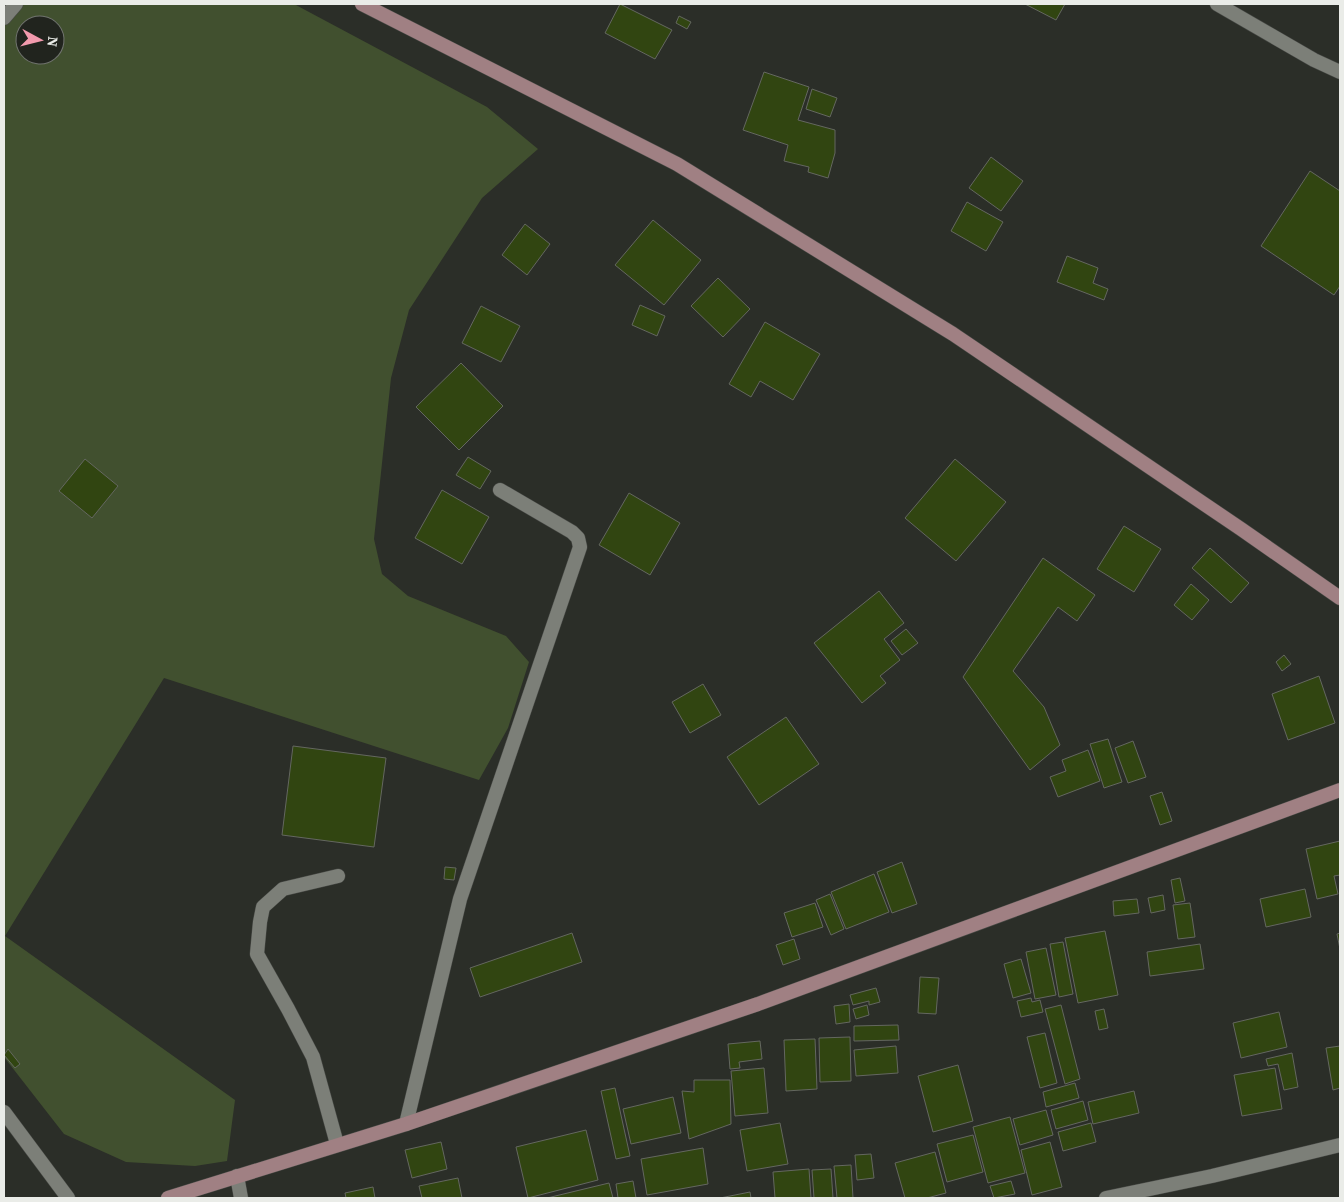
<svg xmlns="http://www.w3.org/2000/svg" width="1344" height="1202" viewBox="0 0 1344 1202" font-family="'Source Serif 4',serif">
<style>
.green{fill:#41502f;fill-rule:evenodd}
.building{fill:#314511;stroke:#646760}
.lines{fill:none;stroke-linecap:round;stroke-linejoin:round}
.service-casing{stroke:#474945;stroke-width:15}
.minor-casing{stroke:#474945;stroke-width:15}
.secondary-casing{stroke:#474945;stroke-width:15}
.service{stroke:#7c7f78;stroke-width:14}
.minor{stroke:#7c7f78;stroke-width:14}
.secondary{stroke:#a08083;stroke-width:14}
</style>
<rect width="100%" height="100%" fill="#2b2e28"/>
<path class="green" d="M4,4H294L487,107L538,149L482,198L409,310L391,378L374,539L382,574L408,596L506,636L529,662L508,728L479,780L164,678L5,936L235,1100L227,1161L195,1166L126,1162L64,1134L4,1057ZM25,25H55V55H25Z"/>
<g class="building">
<path d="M620,4L672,30L655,59L605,33Z"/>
<path d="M1025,4H1065L1056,20Z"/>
<path d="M679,16L691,22L687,29L676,23Z"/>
<path d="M764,72L809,87L798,120L835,130V153L828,178L808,172L809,167L784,161L788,145L743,130Z"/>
<path d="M812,89L837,98L830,117L806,109Z"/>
<path d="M991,157L1023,181L1001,211L969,188Z"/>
<path d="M1310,171L1340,191V286L1334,295L1261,246Z"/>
<path d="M967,202L1003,222L986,251L951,231Z"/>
<path d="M653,220L701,260L664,305L615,265Z"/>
<path d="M525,224L550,244L527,275L502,255Z"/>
<path d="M1067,256L1098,268L1093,283L1108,289L1104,300L1057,282Z"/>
<path d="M718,278L750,309L723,337L691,306Z"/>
<path d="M640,305L665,316L657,336L632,325Z"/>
<path d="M481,306L520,326L501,362L462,343Z"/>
<path d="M765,322L820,354L793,400L760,381L751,397L729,384Z"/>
<path d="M461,363L503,406L459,450L416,407Z"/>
<path d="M468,457L491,471L480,489L456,475Z"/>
<path d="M85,459L118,486L92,518L59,491Z"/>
<path d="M955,459L1006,502L956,561L905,518Z"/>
<path d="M442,490L489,517L462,564L415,538Z"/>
<path d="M629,493L680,523L650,575L599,545Z"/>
<path d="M1124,526L1161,549L1134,592L1097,569Z"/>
<path d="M1210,548L1249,583L1231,603L1192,568Z"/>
<path d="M1043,558L1095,595L1077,621L1058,607L1013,671L1044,707L1060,745L1030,770L963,677Z"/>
<path d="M1191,584L1209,600L1192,620L1174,605Z"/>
<path d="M879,591L904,623L884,639L900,660L880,676L886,683L862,703L814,643Z"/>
<path d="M906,629L918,643L902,655L891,641Z"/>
<path d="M1284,655L1291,664L1282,671L1276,662Z"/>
<path d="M1319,676L1335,723L1288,740L1272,694Z"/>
<path d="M703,684L721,715L690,733L672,702Z"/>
<path d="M786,717L819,764L759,805L727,757Z"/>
<path d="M1108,739L1122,782L1104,788L1090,744Z"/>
<path d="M1133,741L1146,777L1128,783L1115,748Z"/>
<path d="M293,746L386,758L374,847L282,835Z"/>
<path d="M1088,750L1100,781L1058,797L1050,777L1066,771L1062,760Z"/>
<path d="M1162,792L1172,821L1160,825L1150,796Z"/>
<path d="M1340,841V875L1334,876L1338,894L1317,899L1306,849Z"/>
<path d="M902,862L917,904L892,913L877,872Z"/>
<path d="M445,867L456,868L454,880L444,879Z"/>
<path d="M874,874L889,912L846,929L831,892Z"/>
<path d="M1180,878L1185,901L1175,903L1171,880Z"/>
<path d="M1305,889L1311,917L1266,927L1260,899Z"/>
<path d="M830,894L844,929L831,935L816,900Z"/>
<path d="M1163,895L1165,910L1151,913L1148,898Z"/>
<path d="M1137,899L1139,913L1114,916L1113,901Z"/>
<path d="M815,903L823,927L792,937L784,913Z"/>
<path d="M1190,903L1195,937L1178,939L1173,905Z"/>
<path d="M1105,931L1118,995L1078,1003L1065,938Z"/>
<path d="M572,933L582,962L480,997L470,968Z"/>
<path d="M1340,933V949L1337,934Z"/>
<path d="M794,939L800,959L783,965L776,945Z"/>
<path d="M1063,942L1073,994L1059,997L1050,944Z"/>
<path d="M1200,944L1204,969L1150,976L1147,952Z"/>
<path d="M1046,948L1056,995L1035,999L1026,952Z"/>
<path d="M1021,959L1031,993L1013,998L1004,964Z"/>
<path d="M920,977L939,978L936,1014L918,1013Z"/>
<path d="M876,988L880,1002L869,1005V1001L853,1005L850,995Z"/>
<path d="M1031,998L1032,1002L1040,1000L1043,1012L1021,1017L1017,1001Z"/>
<path d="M849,1004L850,1022L836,1024L834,1006Z"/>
<path d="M867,1005L869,1015L856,1019L853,1009Z"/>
<path d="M1061,1005L1080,1079L1065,1084L1045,1009Z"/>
<path d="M1104,1009L1108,1028L1099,1030L1095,1011Z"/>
<path d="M1279,1012L1287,1047L1241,1058L1233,1023Z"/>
<path d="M898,1025L899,1040L854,1041V1026Z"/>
<path d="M1045,1033L1057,1083L1040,1088L1027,1037Z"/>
<path d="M850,1037L851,1081L820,1082L819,1038Z"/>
<path d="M815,1039L817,1089L786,1091L784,1040Z"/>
<path d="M760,1041L762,1059L739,1062L740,1068L730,1069L728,1044Z"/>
<path d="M896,1046L898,1073L856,1076L854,1050Z"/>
<path d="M1340,1046V1088L1333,1090L1326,1048Z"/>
<path d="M8,1049L20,1064L15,1068L4,1055Z"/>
<path d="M1292,1053L1298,1087L1284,1090L1278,1064L1268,1066L1266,1059Z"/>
<path d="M958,1065L973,1121L933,1132L918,1076Z"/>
<path d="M764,1068L768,1113L735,1116L731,1071Z"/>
<path d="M1275,1068L1282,1109L1242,1116L1234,1075Z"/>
<path d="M694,1080H730L731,1124L689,1139L682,1091L694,1092Z"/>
<path d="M1075,1083L1079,1098L1046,1107L1043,1092Z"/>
<path d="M615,1088L630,1156L616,1159L601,1091Z"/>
<path d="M1134,1091L1139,1113L1093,1124L1088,1102Z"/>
<path d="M673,1097L681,1133L631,1144L623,1109Z"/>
<path d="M1083,1101L1088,1120L1056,1129L1051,1110Z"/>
<path d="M1046,1110L1053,1135L1020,1145L1013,1119Z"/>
<path d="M1010,1117L1025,1173L988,1183L973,1127Z"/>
<path d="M780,1123L788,1164L747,1171L740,1130Z"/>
<path d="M1091,1123L1096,1142L1063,1151L1058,1132Z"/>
<path d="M586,1130L598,1180L528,1198L516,1147Z"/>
<path d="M973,1135L983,1172L947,1182L937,1144Z"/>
<path d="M441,1142L447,1169L412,1178L405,1150Z"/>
<path d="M1050,1142L1062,1187L1032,1195L1021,1150Z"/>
<path d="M703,1148L708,1184L647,1195L641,1159Z"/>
<path d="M935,1152L946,1193L927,1198H905L895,1163Z"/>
<path d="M871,1154L874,1178L857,1180L855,1155Z"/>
<path d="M851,1165L853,1198H837L834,1166Z"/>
<path d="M809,1169L811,1198H775L773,1172Z"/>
<path d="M831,1169L833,1198H814L812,1170Z"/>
<path d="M458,1178L462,1198H422L419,1186Z"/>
<path d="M633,1181L636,1198H618L616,1184Z"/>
<path d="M1011,1181L1015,1194L994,1198L990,1186Z"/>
<path d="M609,1183L613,1198H547Z"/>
<path d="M373,1187L375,1198H346L345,1193Z"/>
<path d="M750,1192L751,1198H720Z"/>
</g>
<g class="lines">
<defs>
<path id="service" d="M337,1144L313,1057L288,1009L257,954L260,922L263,907L283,889L338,876"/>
<g id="minor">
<path d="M1217,4L1314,60L1340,72"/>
<path d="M4,18L16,4"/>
<path d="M4,1112L68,1198"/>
<path d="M406,1124L460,899L580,547L578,538L572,532L500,490"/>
<path d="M237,1176L241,1198"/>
<path d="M1106,1198L1212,1176L1340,1145"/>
</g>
<g id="secondary">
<path d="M362,4L677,164L953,334L1241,529L1340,598"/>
<path d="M168,1198L406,1124L758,1004L1340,790"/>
</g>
</defs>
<use href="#service" class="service-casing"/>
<use href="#minor" class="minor-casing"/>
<use href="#secondary" class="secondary-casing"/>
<use href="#service" class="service"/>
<use href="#minor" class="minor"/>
<use href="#secondary" class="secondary"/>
</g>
<rect width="1344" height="1202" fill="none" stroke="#eaece8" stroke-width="10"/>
<g transform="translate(40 40) rotate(97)"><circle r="24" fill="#21241e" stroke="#71746f"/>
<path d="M0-4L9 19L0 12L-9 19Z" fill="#f29aad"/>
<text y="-8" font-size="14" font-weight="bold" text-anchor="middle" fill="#eaece8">N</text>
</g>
</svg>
